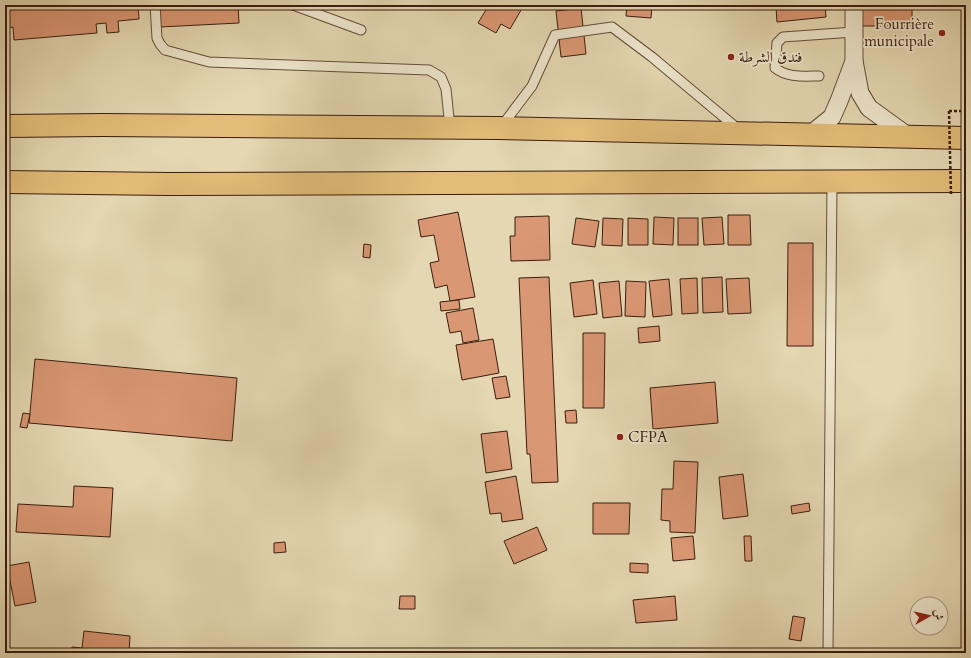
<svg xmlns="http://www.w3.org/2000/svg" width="971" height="658" viewBox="0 0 971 658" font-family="Cardo,Amiri,serif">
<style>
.building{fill:#da9773;stroke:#3b1d10}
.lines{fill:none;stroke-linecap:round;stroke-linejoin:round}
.lane-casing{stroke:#654c38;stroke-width:11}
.street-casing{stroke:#654c38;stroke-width:19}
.highway-casing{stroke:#3b1d10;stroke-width:24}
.path{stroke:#3b1d10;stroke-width:2.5;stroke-dasharray:3 2;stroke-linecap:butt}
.lane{stroke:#ede5cc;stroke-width:9}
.street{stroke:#ede5cc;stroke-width:17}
.highway{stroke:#e2bc78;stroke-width:22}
.path-bridge{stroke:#3b1d10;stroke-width:2.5;stroke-dasharray:3 2;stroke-linecap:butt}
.poi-dot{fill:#8f2418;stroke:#ede5cc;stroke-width:1.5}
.labels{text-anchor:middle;stroke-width:3.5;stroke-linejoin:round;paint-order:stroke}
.poi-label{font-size:15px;fill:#3b1d10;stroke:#ede5cc;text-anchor:start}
</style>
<rect width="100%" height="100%" fill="#e4d7b1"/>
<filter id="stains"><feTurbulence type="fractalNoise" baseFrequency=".005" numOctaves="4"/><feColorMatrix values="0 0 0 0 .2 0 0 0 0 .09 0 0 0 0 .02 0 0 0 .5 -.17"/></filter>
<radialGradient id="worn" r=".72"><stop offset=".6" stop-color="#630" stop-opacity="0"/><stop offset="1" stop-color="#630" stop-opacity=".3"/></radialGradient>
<g class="building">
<path d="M8,5H138L139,19L118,21L119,32L107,33L106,23L96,24L97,33L14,40L13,27L5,28V16H9Z"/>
<path d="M159,5H238L239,23L160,27Z"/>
<path d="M489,5H524L510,29L501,24L496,33L478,23Z"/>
<path d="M627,5H652L651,18L626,16Z"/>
<path d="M751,5H825L826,17L777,22L776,7L751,9Z"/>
<rect x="862" y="5" width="50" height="21"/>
<path d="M581,8L586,54L561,57L556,11Z"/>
<path d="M458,212L475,297L450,301L447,285L435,288L430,263L439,261L434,235L421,237L418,220Z"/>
<path d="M728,215H750L751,245H728Z"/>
<path d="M549,216L550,260L511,261L510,236H515V217Z"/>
<path d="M654,217L674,218L673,245L653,244Z"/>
<path d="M722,217L724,244L704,245L702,218Z"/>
<path d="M576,218L599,221L595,247L572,244Z"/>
<path d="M603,218L623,219L622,246L602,245Z"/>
<path d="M628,218L648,219V245H628Z"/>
<rect x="678" y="218" width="20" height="27"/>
<path d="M788,243H813V346H787Z"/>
<path d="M364,244L371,245L370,258L363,257Z"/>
<path d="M549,277L558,482L532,483L530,454H527L519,278Z"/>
<path d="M722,277L723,312L703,313L702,278Z"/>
<path d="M697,278L698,313L682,314L680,279Z"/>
<path d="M749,278L751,313L728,314L726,279Z"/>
<path d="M669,279L672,315L653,317L649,281Z"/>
<path d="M593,280L597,314L574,317L570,283Z"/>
<path d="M619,281L622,316L603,318L599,283Z"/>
<path d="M626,281L646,282L645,317L625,316Z"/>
<path d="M459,300L460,309L441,311L440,302Z"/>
<path d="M473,308L479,340L463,343L461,331L450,333L446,313Z"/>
<path d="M659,326L660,341L639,343L638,328Z"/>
<path d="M583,333H605L604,408H583Z"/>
<path d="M493,339L499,373L462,380L456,345Z"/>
<path d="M35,359L237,378L232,441L29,423Z"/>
<path d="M506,376L510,397L496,399L492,378Z"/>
<path d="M715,382L718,423L653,429L650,388Z"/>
<path d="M576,410L577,423H566L565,411Z"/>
<path d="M23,413L30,414L27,428L20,427Z"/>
<path d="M507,431L512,469L486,473L481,434Z"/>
<path d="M674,461L698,462L695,533L670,532V521L661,520L662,489H673Z"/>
<path d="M743,474L748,516L723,519L719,477Z"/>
<path d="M516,476L523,519L502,522L501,513L490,514L485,482Z"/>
<path d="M74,486L113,488L110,537L16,532L18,504L73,507Z"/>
<path d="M593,503H630L629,534H593Z"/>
<path d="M809,503L810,511L792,514L791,506Z"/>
<path d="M537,527L547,550L514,564L504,541Z"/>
<path d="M693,536L695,559L673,561L671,538Z"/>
<path d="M744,536H751L752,561H745Z"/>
<path d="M285,542L286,552L274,553V543Z"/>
<path d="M29,562L36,602L15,606L7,566Z"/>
<path d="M630,563L648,564V573L630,572Z"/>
<path d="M400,596H415V609H399Z"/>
<path d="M675,596L677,620L636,623L633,600Z"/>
<path d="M793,616L805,618L801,641L789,639Z"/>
<path d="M84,631L130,636L129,653H71L72,647L82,648Z"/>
</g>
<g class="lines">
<defs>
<g id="lane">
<path d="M155,5L157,38L160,44L165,50L209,62L429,70L441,77L446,89L450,128"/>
<path d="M293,5L361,30"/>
<path d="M819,76C803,76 788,78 775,68L777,43L783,37L854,32"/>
<path d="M501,127L532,86L555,35L612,27L652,57L738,129"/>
<path d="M828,653L832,182"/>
</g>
<g id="street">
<path d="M854,61L860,93L869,108L909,137"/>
<path d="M811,134L832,117L839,101L854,61V5"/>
</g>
<g id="highway">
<path d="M5,126L103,125L500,128L966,138"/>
<path d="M5,182L169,184L966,181"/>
</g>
</defs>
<use href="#lane" class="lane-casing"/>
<use href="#street" class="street-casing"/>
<use href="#highway" class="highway-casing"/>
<path class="path" d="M949,111H966"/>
<use href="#lane" class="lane"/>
<use href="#street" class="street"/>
<use href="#highway" class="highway"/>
<path class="path-bridge" d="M949,111L951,195"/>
</g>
<g class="poi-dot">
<circle cx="942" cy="33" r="4"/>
<circle cx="731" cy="57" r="4"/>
<circle cx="620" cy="437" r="4"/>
</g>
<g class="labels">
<g class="poi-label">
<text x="934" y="29" text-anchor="end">Fourrière<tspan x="934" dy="17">municipale</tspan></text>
<text x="739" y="62">فندق الشرطة</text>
<text x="628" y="442">CFPA</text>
</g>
</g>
<rect width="971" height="658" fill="none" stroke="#e4d7b1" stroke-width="20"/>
<rect x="6" y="6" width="959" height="646" fill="none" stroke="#3b1d10" stroke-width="2"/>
<rect x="10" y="10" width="951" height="638" fill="none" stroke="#3b1d10"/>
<g transform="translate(929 616) rotate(82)"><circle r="19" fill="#ede5cc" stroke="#a69581"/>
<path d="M0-3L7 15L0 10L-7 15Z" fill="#8f2418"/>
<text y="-6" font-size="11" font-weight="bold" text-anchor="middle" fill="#3b1d10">ش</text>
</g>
<rect width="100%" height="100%" filter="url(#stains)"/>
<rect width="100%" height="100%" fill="url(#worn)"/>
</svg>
